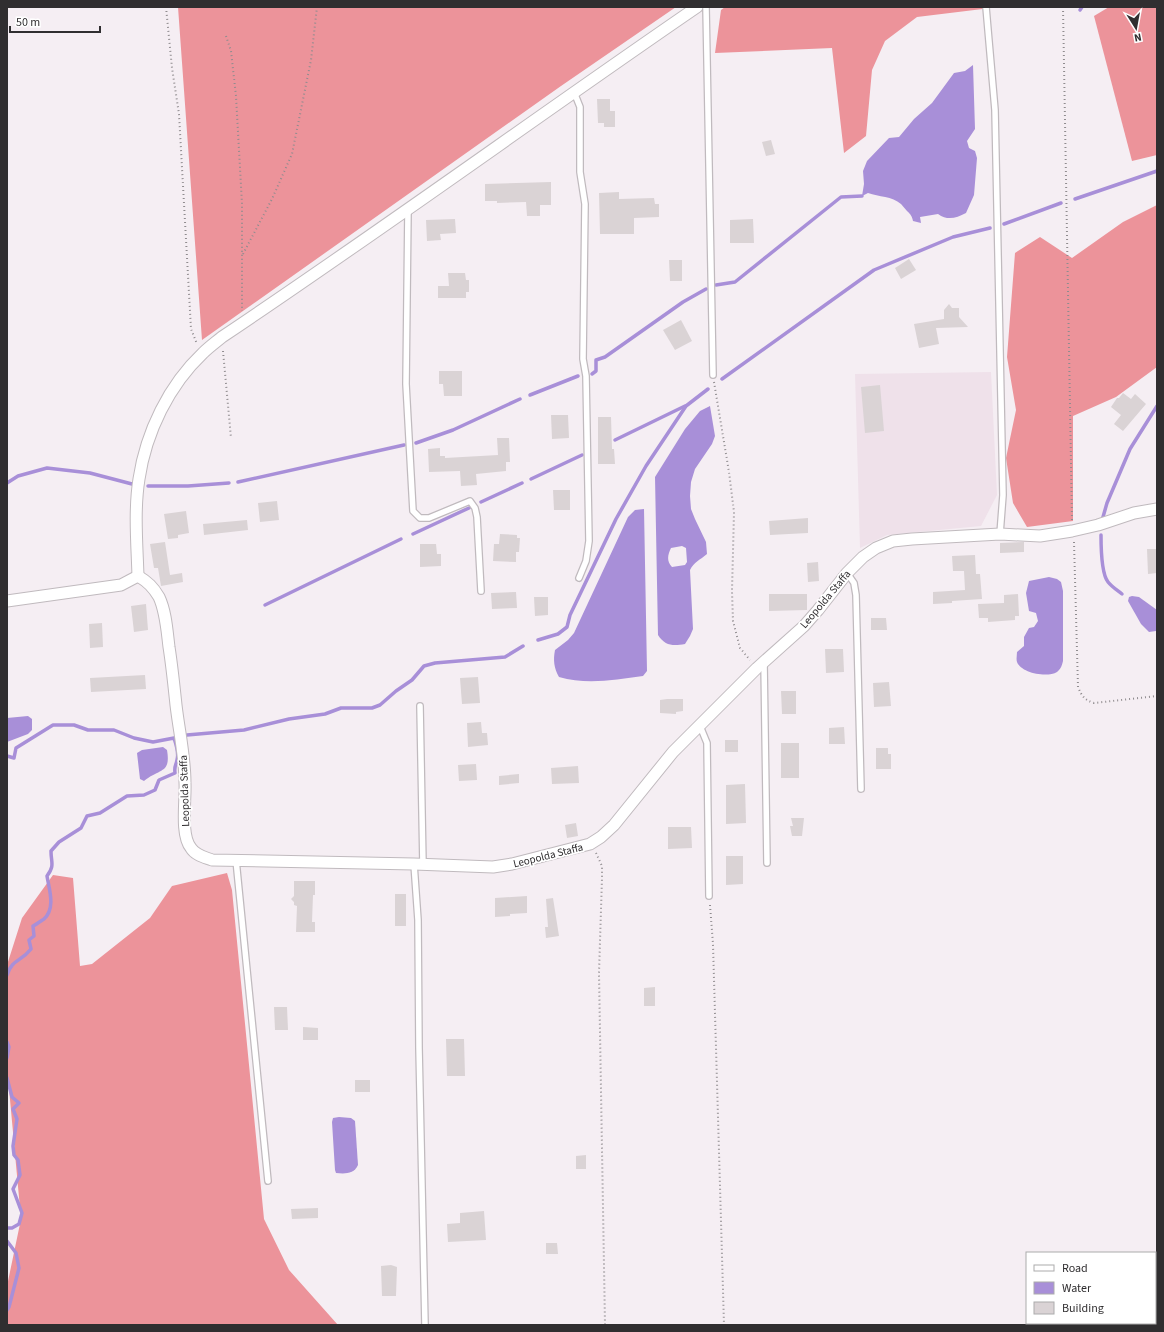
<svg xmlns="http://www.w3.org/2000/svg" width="1164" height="1332" viewBox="0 0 1164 1332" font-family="'Source Sans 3',sans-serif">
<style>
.built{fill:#efe1ea}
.forest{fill:#ec939a}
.water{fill:#a88fd8;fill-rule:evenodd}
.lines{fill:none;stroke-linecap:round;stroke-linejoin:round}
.stream{stroke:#a88fd8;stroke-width:3.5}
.building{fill:#dad3d5}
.lane-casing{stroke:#c0babe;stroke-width:8}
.street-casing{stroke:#c0babe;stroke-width:13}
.path{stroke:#908c8f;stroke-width:2;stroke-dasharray:1 3;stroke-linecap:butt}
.lane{stroke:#fff;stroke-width:5.5}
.street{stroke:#fff;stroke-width:11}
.labels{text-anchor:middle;stroke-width:3.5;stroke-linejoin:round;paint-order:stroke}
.street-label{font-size:11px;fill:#302e30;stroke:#fff}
</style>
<rect width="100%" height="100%" fill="#f5eef3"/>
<path class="built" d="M991,372L997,495L981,526L887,535L860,548L855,374Z"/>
<g class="forest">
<path d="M178,7H676L561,86L202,340Z"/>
<path d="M725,7H999L917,17L885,41L872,70L866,136L844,153L832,48L715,53L721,10Z"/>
<path d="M1109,7H1157V155L1132,161L1094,16Z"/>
<path d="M1157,205V367L1116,397L1073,416V521L1027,527L1013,503L1006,458L1016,410L1007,357L1015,253L1040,237L1072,258L1123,222Z"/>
<path d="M227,873L232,890L264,1219L289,1270L338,1325H7V1286L21,1219L7,1067V965L22,918L53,875L73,878L80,966L92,964L150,918L172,886Z"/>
</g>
<g class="water">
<path d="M973,65L975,129L967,141L969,148L975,151L977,158L974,195L966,213C956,218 948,221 938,214L920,217L921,223L913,221C912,216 911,215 907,211C905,209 903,206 901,204C892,196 879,197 868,193L862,196L864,184L863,171L867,161L889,138L899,137L914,119L932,103L954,73L965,71Z"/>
<path d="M710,406L715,436L712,444L695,469L691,482L690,496L691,509L695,519L706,542L707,554C700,560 694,562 690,570L693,629L690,636L685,644C673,646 665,646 658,635L655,477L685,429L700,411ZM682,546L686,548L687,562L685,565L672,567C666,561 668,554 671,548Z"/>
<path d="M644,509L647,671L643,676C615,680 586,685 559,677C554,668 553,660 555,650L568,640L574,633L628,517L635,510Z"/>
<path d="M1049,577L1057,579L1061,582L1063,591V661C1062,665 1061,669 1057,672C1047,678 1021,673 1017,662C1016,659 1017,655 1017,652L1024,646V637L1029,628L1034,627L1038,621L1036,613L1029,611L1026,593L1029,581Z"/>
<path d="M1132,596L1139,597L1157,610V629L1156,631L1149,632L1141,624L1128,601L1129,597Z"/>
<path d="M28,716L32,719V730L28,734L7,742V718Z"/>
<path d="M163,747L167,750C171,774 160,768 144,781L140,779L137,753L142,750Z"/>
<path d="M339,1117L351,1118L355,1121L358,1165C354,1174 345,1174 336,1173L335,1170L332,1122L333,1118Z"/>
</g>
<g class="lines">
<g class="stream">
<path d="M1080,10L1082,7"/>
<path d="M1075,199L1157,171"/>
<path d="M1004,224L1061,203"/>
<path d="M716,285L735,282L841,197L862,196"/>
<path d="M592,374L596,371V360L605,357L683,302L706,289"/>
<path d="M722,379L874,270L953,237L990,228"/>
<path d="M530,395L578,376"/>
<path d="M615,440L685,406"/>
<path d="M416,443L453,430L520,399"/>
<path d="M531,479L582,455"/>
<path d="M238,482L404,445"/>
<path d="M7,483L18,476L47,468L90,473L132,484"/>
<path d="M148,486H188L229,483"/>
<path d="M481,502L522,483"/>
<path d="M1103,517L1107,503L1130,449L1157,406"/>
<path d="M413,534L469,508"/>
<path d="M1101,535C1101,547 1101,573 1108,582C1112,587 1117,590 1122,594"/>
<path d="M265,605L401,539"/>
<path d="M538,640L558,634L567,627L570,615L616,519L646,466L686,406L708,389"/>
<path d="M187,735L244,730L289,719L325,714L341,708H372L380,705L396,691L412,680L424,666L435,663L505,657L523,646"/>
<path d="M7,756L14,758L16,748L53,725H74L88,730H114L134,738L153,742L174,738C176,744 179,754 177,760C176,766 174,765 175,773L159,780L155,790L144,795L127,796L100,813L87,816L81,828L59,842L51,851C51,863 55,865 47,876C49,889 56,908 44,919C41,921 37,924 33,926L34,936L29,940L31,949C21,962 12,959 7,975"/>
<path d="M7,1042L9,1047L7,1058"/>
<path d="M7,1078L12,1097L19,1103L13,1109L17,1119L13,1146L14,1155L18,1160L20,1175L13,1189L22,1213L19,1224L12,1228H7"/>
<path d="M7,1241L16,1253L19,1268L9,1307L7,1310"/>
</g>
</g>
<g class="building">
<path d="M597,99H610V111H615V127H604V123H598Z"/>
<path d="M771,140L775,154L766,156L762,142Z"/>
<path d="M551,182V205H540V216H527L526,202L497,203V201H485V184Z"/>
<path d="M619,192V199L654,198L655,204H659V217L634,218V234H600L599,193Z"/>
<path d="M455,219L456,233L440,234L441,240L427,241L426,220Z"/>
<path d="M753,219L754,243H730V220Z"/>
<path d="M909,259L916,270L901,279L895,268Z"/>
<path d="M669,260H682V281H670Z"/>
<path d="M448,273H465L466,280H469V292H466V298H438V286H449Z"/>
<path d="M949,304L952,308H959V317L968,327L936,328L939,344L919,348L914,324L944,319V310Z"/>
<path d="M681,320L692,341L675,350L663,330Z"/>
<path d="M439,371H462V396H444L443,384H439Z"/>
<path d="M880,385L884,431L865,433L861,387Z"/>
<path d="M1123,393L1131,399L1135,394L1146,404L1123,431L1114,424L1121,415L1111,407L1117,398H1119Z"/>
<path d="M551,415H568L569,438L552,439Z"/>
<path d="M598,417H611L612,449H614L615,464H598Z"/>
<path d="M497,438H509L510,462H506V471L476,474L477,485L461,486L460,471L429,472L428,449L440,448V456H445V458L498,455Z"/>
<path d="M553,490H570V510H554Z"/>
<path d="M277,501L279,520L260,522L258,503Z"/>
<path d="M186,511L189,533L178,535V538L168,539L164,514Z"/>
<path d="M808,518V533L770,535L769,521Z"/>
<path d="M247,520L248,530L204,535L203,524Z"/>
<path d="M500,534L517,535V538H520L519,552H516V562L493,561L494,544H499Z"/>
<path d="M165,542L170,575L182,573L183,582L161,586L158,568H154L150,544Z"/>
<path d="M1024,542V552L1000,553V543Z"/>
<path d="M420,544H436L437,554H441V566L420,567Z"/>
<path d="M1147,549H1157V573L1148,574Z"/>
<path d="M975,555L976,574H980L982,599L952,601V603L933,604V592L965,590L964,571H953L952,556Z"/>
<path d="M818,562L819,581L808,582L807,563Z"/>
<path d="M516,592L517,608L492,609L491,593Z"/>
<path d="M769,594H807V610L769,611Z"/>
<path d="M1018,594L1019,616H1015V620L988,622V618H979L978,604L1004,603V595Z"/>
<path d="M534,597H548V615L535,616Z"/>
<path d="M146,604L148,630L134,632L131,606Z"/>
<path d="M871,618H886L887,630H871Z"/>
<path d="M102,623L103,647L90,648L89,624Z"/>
<path d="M825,649H843L844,672L826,673Z"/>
<path d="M145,675L146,689L91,692L90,678Z"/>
<path d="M478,677L480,703L462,704L460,678Z"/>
<path d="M889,682L891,706L874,707L873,683Z"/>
<path d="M781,691H796V714H782Z"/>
<path d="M667,699H683V711L676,712V714L660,713V700Z"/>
<path d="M481,722L482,733H487L488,745L468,747L467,723Z"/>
<path d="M844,727L845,744H829V728Z"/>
<rect x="725" y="740" width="13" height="12"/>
<rect x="781" y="743" width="18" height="35"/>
<path d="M876,748H888V754H891V769H876Z"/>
<path d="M476,764L477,780L459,781L458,765Z"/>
<path d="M578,766L579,783L552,784L551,768Z"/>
<path d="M519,774V783L499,785V776Z"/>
<path d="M745,784L746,823L726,824V785Z"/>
<path d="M791,818H804L802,836H792L790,826H793Z"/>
<path d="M576,823L578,836L567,838L565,825Z"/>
<path d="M668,827H691L692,848L668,849Z"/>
<path d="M726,856H743V884L726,885Z"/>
<path d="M294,881H315V895H313L312,922H315V932H296L297,906L294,905V902L291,899L294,896Z"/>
<rect x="395" y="894" width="11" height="32"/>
<path d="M527,896V913L510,914V916L495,917V898Z"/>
<path d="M553,898L559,936L546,938L545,927H548L546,899Z"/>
<path d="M655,987V1006H644V988Z"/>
<path d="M274,1007H287L288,1030H275Z"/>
<path d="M303,1027L318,1028V1040H303Z"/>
<path d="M446,1039H464L465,1076H447Z"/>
<rect x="355" y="1080" width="15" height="12"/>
<path d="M586,1155V1169H576V1156Z"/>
<path d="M318,1208V1218L292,1219L291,1209Z"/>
<path d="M484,1211L486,1240L448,1242L447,1224L460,1223V1213Z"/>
<path d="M546,1243H557L558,1254H546Z"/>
<path d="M391,1265L397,1267L396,1296H382L381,1266Z"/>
</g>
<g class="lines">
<defs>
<g id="lane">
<path d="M706,7L713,375"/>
<path d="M986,7L995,110L1003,495L1000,534"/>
<path d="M574,92L580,107V172L585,204L583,359L586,376L589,541L586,561L579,578"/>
<path d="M408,210L406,384L413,511L420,518H429L470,501L475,508L477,517L481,591"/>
<path d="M847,573L854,583L856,595L861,789"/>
<path d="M764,662L767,863"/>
<path d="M420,706L423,865"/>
<path d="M700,726L707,743L709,896"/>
<path d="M236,860L268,1181"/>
<path d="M414,864L418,920L419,1048L425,1325"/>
</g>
<g id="street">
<path d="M138,576C148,582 153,587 159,597C166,612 167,631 169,647C172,666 174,686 176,705C179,731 185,756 185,783C186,799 180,835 191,848C195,855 204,857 212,860L414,864L493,867L512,864L590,844L601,837L614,825L673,752L757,668L804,626L818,610L847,573L863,557L876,548L893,541L912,539L1000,534L1040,536L1072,531L1098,525L1134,513L1157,509"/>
<path d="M138,576C137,544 134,510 139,479C146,432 169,385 203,353C209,347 216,342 222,337C382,230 538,116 697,7"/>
<path d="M7,601L121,585L138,576"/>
</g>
</defs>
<use href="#lane" class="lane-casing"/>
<use href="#street" class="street-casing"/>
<g class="path">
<path d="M166,7L172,68L179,114L191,329L197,344"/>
<path d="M1063,7L1072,520"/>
<path d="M226,36L231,51L236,96L242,204V311"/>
<path d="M243,254L272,199L292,154L311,60L317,7"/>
<path d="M223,351L231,438"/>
<path d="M714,382L729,472L734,512L732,591L733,621L740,648L750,660"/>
<path d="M1074,542L1078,687C1082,697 1085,700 1094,703L1157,696"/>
<path d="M596,853L602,866V878L599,973L605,1325"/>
<path d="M710,905L713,944L724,1325"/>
</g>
<use href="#lane" class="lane"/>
<use href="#street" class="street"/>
</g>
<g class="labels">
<g class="street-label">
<text transform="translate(825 599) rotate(-50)" y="4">Leopolda Staffa</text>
<text transform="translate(184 791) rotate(-92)" y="4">Leopolda Staffa</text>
<text transform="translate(548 855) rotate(-14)" y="4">Leopolda Staffa</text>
</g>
</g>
<rect width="1164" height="1332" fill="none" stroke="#302e30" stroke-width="16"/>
<rect x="1026" y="1252" width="130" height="72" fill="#ffffff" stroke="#acabac"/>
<rect x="1034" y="1265" width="20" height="6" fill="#ffffff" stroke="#acabac"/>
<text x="1062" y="1272" font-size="12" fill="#302e30">Road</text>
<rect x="1034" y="1282" width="20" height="12" fill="#a88fd8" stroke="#acabac"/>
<text x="1062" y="1292" font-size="12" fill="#302e30">Water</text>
<rect x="1034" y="1302" width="20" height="12" fill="#dad3d5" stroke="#acabac"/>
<text x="1062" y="1312" font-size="12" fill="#302e30">Building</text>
<g transform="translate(1136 28) rotate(169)" stroke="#ffffff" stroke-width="3" paint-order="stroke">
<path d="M0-3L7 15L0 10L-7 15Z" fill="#302e30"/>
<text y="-6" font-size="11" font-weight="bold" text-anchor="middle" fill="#302e30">N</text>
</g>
<path d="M10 26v6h90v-6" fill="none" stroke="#302e30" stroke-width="2"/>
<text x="16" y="26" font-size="12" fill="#302e30" stroke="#ffffff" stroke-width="3" paint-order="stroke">50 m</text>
</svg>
